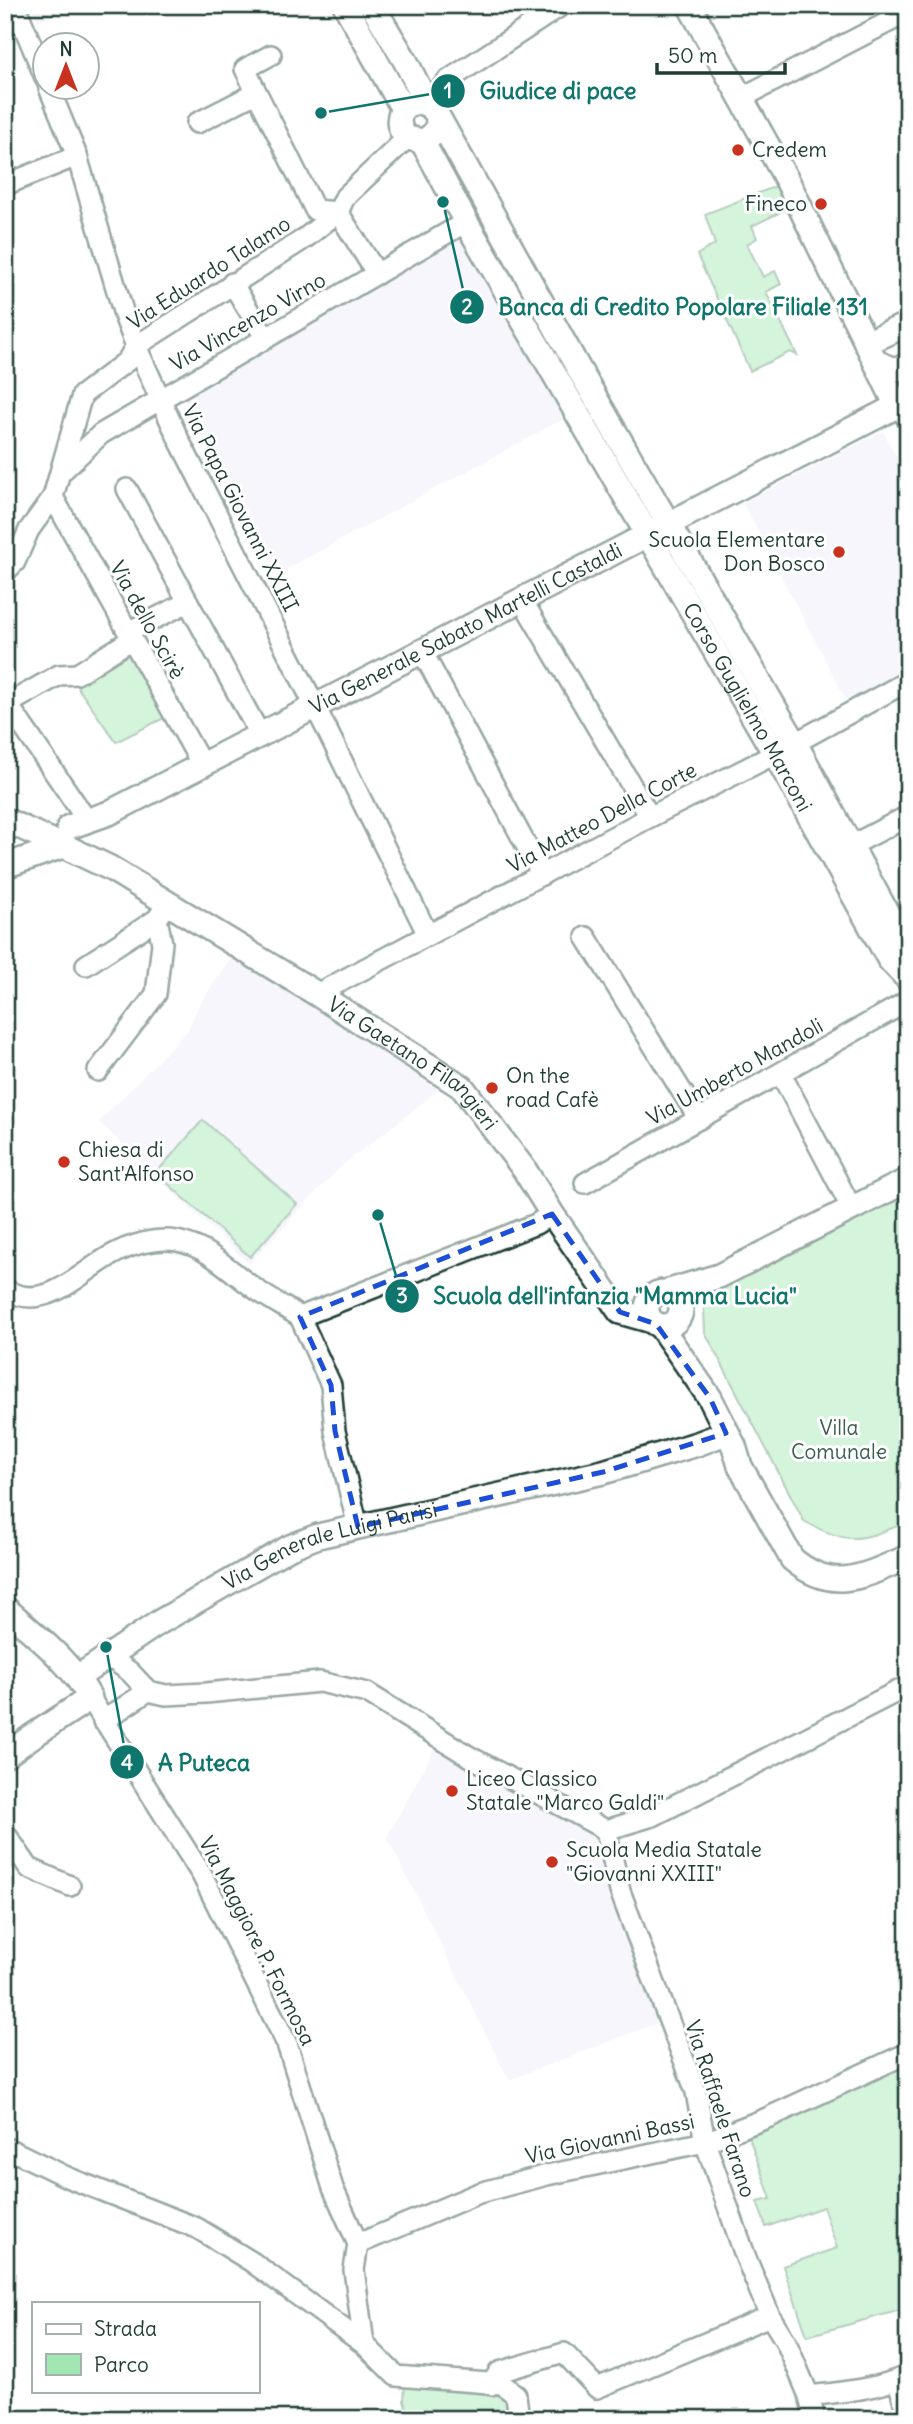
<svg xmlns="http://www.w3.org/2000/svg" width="913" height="2424" viewBox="0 0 913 2424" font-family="Delius,sans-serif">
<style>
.built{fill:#ebeaf9}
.green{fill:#a2e6b1;stroke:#609272;stroke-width:2}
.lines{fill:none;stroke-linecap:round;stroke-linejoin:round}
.pedestrian-casing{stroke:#1f3d34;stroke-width:19}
.minor-casing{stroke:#1f3d34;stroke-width:24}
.tertiary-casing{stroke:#1f3d34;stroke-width:28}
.pedestrian{stroke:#fff;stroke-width:14}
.minor{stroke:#fff;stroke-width:19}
.tertiary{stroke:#fff;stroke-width:23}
.marked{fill:none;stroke:#1d4ed8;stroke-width:5;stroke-dasharray:14 9;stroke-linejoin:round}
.poi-dot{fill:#c8321e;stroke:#fff;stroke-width:2.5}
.labels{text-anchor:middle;stroke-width:6;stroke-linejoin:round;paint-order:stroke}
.poi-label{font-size:21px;fill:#1f3d34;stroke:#fff;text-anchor:start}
.street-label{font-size:21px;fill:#1f3d34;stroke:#fff}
.park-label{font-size:21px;fill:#395f4d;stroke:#fff}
.leader{fill:none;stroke:#0f766e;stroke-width:2.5}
.callout-dot{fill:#0f766e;stroke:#fff;stroke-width:2.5}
.mark-label{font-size:21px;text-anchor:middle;font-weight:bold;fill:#fff}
.callout-label{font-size:23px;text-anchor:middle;font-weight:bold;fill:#0f766e;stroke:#fff;stroke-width:6;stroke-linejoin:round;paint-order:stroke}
</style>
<rect width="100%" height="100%" fill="#fff"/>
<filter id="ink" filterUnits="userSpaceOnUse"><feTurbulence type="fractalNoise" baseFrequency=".0143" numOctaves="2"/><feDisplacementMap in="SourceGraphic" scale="14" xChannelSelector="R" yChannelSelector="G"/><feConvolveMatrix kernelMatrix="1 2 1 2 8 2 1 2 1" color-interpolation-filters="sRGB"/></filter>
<g filter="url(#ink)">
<g class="built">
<path d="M31,5H74L38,21Z"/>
<path d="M466,222L576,412L277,574L178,389Z"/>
<path d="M883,431L908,479V675L849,705L743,503Z"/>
<path d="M233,956L425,1075L440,1089L339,1168L249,1264L99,1122L188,1030L199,1005Z"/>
<path d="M436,1746L596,1830L660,2022L509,2080L387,1837Z"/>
</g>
<g class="green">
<path d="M779,185L787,209L752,226L757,238L747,244L763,277L775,271L781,284L766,292L797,355L790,352L750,371L697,255L715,244L705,214Z"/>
<path d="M129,649L168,716L116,742L78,688L80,677Z"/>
<path d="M203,1120L297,1204L250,1257L156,1173Z"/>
<path d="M908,1189V1522C861,1540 850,1547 804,1521L705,1332L704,1309L713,1288Z"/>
<path d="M908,2053V2308L807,2336L783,2266L837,2248L823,2207L766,2227L757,2202L771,2199L745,2126Z"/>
<path d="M405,2382L502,2384L518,2419H410L404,2401Z"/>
</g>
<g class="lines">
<defs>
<path id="pedestrian" d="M897,406L908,426"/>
<g id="minor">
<path d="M15,5L46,80"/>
<path d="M271,55L245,69L315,210L338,212"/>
<path d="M49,88L77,156L125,318L136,346L179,440L315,706L428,935"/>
<path d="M741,98L908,12"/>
<path d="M427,104L447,81L562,5"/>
<path d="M197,123L256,93"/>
<path d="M5,185L77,156"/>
<path d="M338,212L377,274"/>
<path d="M232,283L265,337"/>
<path d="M62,471L101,434L466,222"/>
<path d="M127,489L260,735"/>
<path d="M53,497L202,765"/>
<path d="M5,572L15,562L29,530L53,497L82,395L127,361L136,346L304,239L338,212L345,197L407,138"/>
<path d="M522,600L650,817"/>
<path d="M128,632L188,602"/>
<path d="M422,651L542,875"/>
<path d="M5,700L86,819"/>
<path d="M8,704L59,675L77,674L132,639"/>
<path d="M839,852L908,816"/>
<path d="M586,937L699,1119"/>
<path d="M86,965L157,919L164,909"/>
<path d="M317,994L650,817L775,754L908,681"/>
<path d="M98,1071L156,994L162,943L157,919"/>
<path d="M781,1074L852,1209"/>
<path d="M585,1183L908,1001"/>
<path d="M5,1289C44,1314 78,1274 110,1256C129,1245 156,1237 177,1241C208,1247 230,1271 254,1288C269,1299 285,1307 300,1317"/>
<path d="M300,1317L536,1224L552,1214"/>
<path d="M300,1317L331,1385L335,1431L358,1527"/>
<path d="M108,1656L130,1672L148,1691L166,1695L206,1693L320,1682L367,1693L467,1755L606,1830L653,1816L908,1686"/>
<path d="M90,1698L202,1875L287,2044L333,2188L358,2244L354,2270L364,2344"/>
<path d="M103,1721L148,1691"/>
<path d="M606,1830L620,1891L696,2092L705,2142L746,2258L770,2316L786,2342L809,2396L815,2419"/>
<path d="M5,1833L29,1868L70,1886"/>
<path d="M5,2147L69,2178L197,2228L252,2262L364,2344L396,2376L502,2384L516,2395L519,2419"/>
<path d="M358,2244L479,2193L547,2175L705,2142L767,2118L908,2053"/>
<path d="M898,2380L908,2418"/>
<path d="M491,2385L499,2372L564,2353L597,2388L770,2316"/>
<path d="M809,2396C842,2392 878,2389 908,2375"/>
</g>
<g id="tertiary">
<path d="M345,5L403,109"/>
<path d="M372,5L406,62L427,104"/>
<path d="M689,5L788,182L897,406"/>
<path d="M438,119C438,130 433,137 422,141L407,138C384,115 417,87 436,113L581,373L795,743L908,952"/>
<path id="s1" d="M422,141L466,222L775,754L889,959L908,979"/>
<path d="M866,343L908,324"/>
<path d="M875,361C887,368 895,372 908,365"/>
<path d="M5,820L63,846"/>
<path id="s2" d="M69,827L109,813L897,406"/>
<path id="s3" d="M68,848L110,868L317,994L462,1087L524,1169L552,1214L620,1312L652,1321"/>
<path d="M5,866L63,846"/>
<circle cx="664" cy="1309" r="17"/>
<path d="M666,1292L719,1276L908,1180"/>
<path d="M660,1326L710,1398L734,1446L740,1466L792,1559C833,1594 864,1576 908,1557"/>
<path d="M5,1608C36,1636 70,1661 90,1698L31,1737L5,1756"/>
<path id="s4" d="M78,1677L158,1623L290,1547L318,1536L603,1472L697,1444L726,1433"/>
</g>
</defs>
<use href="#pedestrian" class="pedestrian-casing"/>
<use href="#minor" class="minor-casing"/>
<use href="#tertiary" class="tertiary-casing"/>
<use href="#pedestrian" class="pedestrian"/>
<use href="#minor" class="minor"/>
<use href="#tertiary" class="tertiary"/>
</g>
</g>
<path d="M0 0H913V2424H0ZM552,1214L620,1312L656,1324L710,1398L726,1433L603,1472L358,1527L335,1431L331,1385L300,1317Z" fill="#fff" fill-opacity=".55" fill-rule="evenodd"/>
<path class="marked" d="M552,1214L620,1312L656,1324L710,1398L726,1433L603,1472L358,1527L335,1431L331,1385L300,1317Z"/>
<g class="poi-dot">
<circle cx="738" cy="150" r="7"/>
<circle cx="821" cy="204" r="7"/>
<circle cx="839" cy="552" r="7"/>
<circle cx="492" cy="1088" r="7"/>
<circle cx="64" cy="1162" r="7"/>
<circle cx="452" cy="1791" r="7"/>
<circle cx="552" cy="1862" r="7"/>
</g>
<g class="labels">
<g class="poi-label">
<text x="752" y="157">Credem</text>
<text x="807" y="211" text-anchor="end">Fineco</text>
<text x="825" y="547" text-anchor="end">Scuola Elementare<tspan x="825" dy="24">Don Bosco</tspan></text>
<text x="506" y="1083">On the<tspan x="506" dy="24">road Cafè</tspan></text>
<text x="78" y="1157">Chiesa di<tspan x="78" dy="24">Sant'Alfonso</tspan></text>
<text x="466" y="1786">Liceo Classico<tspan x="466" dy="24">Statale "Marco Galdi"</tspan></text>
<text x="566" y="1857">Scuola Media Statale<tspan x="566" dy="24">"Giovanni XXIII"</tspan></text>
</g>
<g class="street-label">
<text transform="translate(209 273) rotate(-33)" y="7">Via Eduardo Talamo</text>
<text transform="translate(248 322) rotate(-30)" y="7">Via Vincenzo Virno</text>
<text transform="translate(240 508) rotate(63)" y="7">Via Papa Giovanni XXIII</text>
<text transform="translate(147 620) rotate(61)" y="7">Via dello Scirè</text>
<text dy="7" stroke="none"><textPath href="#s2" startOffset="444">Via Generale Sabato Martelli Castaldi</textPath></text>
<text dy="7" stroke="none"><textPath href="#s1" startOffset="653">Corso Guglielmo Marconi</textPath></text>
<text transform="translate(602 818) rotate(-28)" y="7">Via Matteo Della Corte</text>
<text dy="7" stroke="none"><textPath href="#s3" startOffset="408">Via Gaetano Filangieri</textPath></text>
<text transform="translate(735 1072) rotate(-29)" y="7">Via Umberto Mandoli</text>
<text dy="7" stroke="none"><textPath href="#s4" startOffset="287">Via Generale Luigi Parisi</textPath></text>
<text transform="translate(257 1941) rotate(63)" y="7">Via Maggiore P. Formosa</text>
<text transform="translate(720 2109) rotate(72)" y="7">Via Raffaele Farano</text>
<text transform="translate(610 2139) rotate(-12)" y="7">Via Giovanni Bassi</text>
</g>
<g class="park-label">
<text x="839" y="1435">Villa<tspan x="839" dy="24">Comunale</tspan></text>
</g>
</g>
<path class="leader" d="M321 113L448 91M443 202L467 307M378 1215L402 1296M106 1647L127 1762"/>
<g class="callout-dot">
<circle cx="321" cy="113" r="7"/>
<circle cx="443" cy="202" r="7"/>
<circle cx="378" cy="1215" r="7"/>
<circle cx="106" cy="1647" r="7"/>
<circle cx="448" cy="91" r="18"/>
<circle cx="467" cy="307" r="18"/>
<circle cx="402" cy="1296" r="18"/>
<circle cx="127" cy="1762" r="18"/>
</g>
<g class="mark-label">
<text x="448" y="98">1</text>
<text x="467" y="314">2</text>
<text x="402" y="1303">3</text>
<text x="127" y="1770">4</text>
</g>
<g class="callout-label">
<text x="558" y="99">Giudice di pace</text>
<text x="683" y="315">Banca di Credito Popolare Filiale 131</text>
<text x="615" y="1304">Scuola dell'infanzia "Mamma Lucia"</text>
<text x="204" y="1771">A Puteca</text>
</g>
<rect width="913" height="2424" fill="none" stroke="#fff" stroke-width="28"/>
<rect x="14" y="14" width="885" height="2396" fill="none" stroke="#1f3d34" stroke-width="2.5" filter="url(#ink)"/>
<rect x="32" y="2302" width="228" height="91" fill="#ffffff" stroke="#a5b1ae" stroke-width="2"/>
<rect x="46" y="2324" width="35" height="10" fill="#ffffff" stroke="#a5b1ae" stroke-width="2"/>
<text x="94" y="2336" font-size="21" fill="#1f3d34">Strada</text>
<rect x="46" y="2354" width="35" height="21" fill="#a2e6b1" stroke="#a5b1ae" stroke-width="2"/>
<text x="94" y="2372" font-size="21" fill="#1f3d34">Parco</text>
<g transform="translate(66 66)"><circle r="33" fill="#ffffff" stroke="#a5b1ae" stroke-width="2"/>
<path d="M0-5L12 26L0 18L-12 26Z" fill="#c8321e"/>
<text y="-10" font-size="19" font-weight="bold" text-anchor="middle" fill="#1f3d34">N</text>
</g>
<path d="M657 63v10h128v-10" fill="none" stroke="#1f3d34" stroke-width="3.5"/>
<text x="668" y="63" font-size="21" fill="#1f3d34" stroke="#ffffff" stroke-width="5" paint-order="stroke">50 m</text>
</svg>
